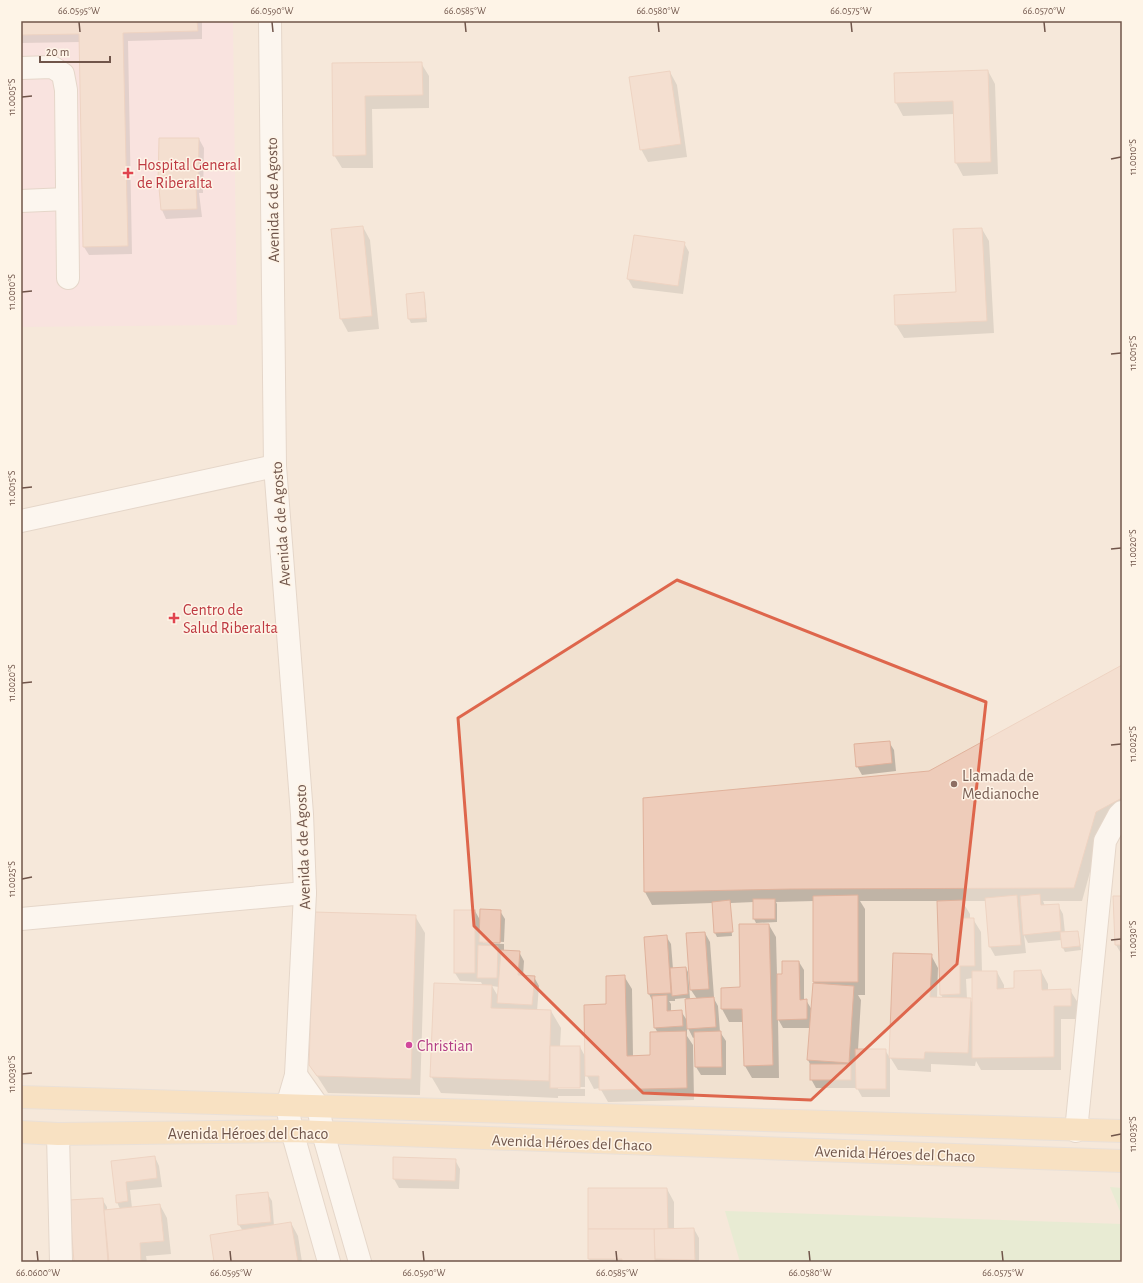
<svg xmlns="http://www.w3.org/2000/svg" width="1143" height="1283" viewBox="0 0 1143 1283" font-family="'Alegreya Sans',sans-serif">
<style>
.residential{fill:#f1e1d0}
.medical{fill:#f8d5db}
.green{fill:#d2e7c1}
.shadow{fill:#0003;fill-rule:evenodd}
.building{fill:#eeccba;stroke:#e0b29c}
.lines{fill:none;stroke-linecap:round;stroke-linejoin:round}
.minor-casing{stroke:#cdb9ac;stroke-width:24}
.major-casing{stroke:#d7cfcc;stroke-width:24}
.minor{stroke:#fff;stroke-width:22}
.major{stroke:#f6d09c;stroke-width:22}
.marked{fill:none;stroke:#de664c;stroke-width:3;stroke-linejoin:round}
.ticks{fill:none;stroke:#70554a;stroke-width:1.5}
.health-dot{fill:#e0444e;stroke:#fef4e7;stroke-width:1.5}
.education-dot{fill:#8d6e63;stroke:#fef4e7;stroke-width:1.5}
.hotel-dot{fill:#d1479c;stroke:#fef4e7;stroke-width:1.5}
.labels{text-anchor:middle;stroke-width:3;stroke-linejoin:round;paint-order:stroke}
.health-label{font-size:16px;fill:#be3a42;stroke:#fef4e7;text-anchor:start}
.street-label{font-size:16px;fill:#70554a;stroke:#fef4e7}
.education-label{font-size:16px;fill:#785e54;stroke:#fef4e7;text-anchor:start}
.hotel-label{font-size:16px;fill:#b23c85;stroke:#fef4e7;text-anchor:start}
.neatline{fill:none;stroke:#70554a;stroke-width:1.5}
.ticks-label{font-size:10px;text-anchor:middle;fill:#70554a}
</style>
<rect width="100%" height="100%" fill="#faefe1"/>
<rect class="residential" x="21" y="21" width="1101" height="1241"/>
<path class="medical" d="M21,21H233L237,325L21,327Z"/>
<g class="green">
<path d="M1110,1187L1122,1188V1216Z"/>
<path d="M725,1211L1122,1224V1262H740Z"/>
</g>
<g class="shadow">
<path d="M21,21H202V39L128,41L132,254L89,255L84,247L80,42L21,43Z"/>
<path d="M421,63L429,76V108L372,109L373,168H342L334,155L333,64Z"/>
<path d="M988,71L995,84L998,174L963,176L956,163L954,114L903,116L896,103L895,74Z"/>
<path d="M670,72L677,85L687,157L648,162L641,149Z"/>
<path d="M21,99L22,149H21Z"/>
<path d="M199,139L204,148L203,193H199L202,217L166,219L162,210L161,188L159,184Z"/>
<path d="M363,227L370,240L379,329L348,332L341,319Z"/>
<path d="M982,229L989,241L994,333L904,338L896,325L895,296L957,293Z"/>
<path d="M684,243L689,252L683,294L633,288L628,279Z"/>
<path d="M423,293L425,297L427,322L411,323L409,319Z"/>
<path d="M1122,667V814L1103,825L1082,901H1043L1045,906L1058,905L1063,914L1065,933L1077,932L1079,936L1081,950L1065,952L1063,948L1062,940L1028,943L1024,935L1026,953L995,956L990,947L986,901H962L970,914V919H973L981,932L982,972H997L1004,985V990L1015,989L1041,971L1048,984V991L1070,990L1078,1003V1019H1061V1070H981L976,1061L975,1066L931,1064V1072L898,1070L890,1057L931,955L938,968L937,998H943L941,995L938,901H860L865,909V995H858L861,1000L858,1050H885L890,1058V1097H862L857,1088H816L811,1079V1066L808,1060L810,1028H783L778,1019L779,1078H752L745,1066L744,1022H729L722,1009L741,988L769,925L776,937L777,975H783L799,962L804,970V1001L806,1000L812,1010L815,984L814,982V901L776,902L777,904V922L756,923L754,919V902L731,903V904H730L732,936L717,937L715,933L713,903L652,905L645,892L930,772ZM973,978V1004L970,999H967L966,979Z"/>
<path d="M889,742L894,750L896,771L862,775L857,766Z"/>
<path d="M1122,897V955L1116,945Z"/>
<path d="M475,911L480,920L500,911L505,919L504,942L483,941V943L504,944V951L519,952L524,961L523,976L534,977L539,986L537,1011H551L561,1028L560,1047H580L586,1058L607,1005L624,976L632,989L633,1057L651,1056L658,1033L655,1028L653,1002L649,994L645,938L666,936L671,944L673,969L686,968L688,972L690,999H697L691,990L705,933L710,942L714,997H713L718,1006L720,1032L726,1041V1075H701L696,1067L695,1037L693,1038L687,1026V1036L693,1045L694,1100L608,1102L600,1088L594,1089L585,1072V1087H558V1089H585V1096H558V1098L441,1093L431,1076L483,986L481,982L460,981L455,973ZM492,986L499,987V998ZM686,998L688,1022L681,1011L671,1012V1004L669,1001H675V999Z"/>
<path d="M415,916L425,933L420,1095L328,1093L310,1065Z"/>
<path d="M155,1157L159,1166L162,1187L130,1190L132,1208L160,1205L167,1218L171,1254L146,1256L147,1262H75L102,1199L107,1207V1210L120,1209L117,1202L112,1162Z"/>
<path d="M455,1160L460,1169L459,1189L399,1188L394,1179Z"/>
<path d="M667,1189L674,1202V1230L694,1229L699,1238V1262H591L589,1259Z"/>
<path d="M267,1193L272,1201L274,1226L291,1223L298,1236L302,1262H215L243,1231L239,1225Z"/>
</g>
<g class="building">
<path d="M21,21H197L198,31L123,33L128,246L83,247L79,34L21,35Z"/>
<path d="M422,62L423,95L365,96L366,155L333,156L332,63Z"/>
<path d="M988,70L991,162L955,163L953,101L895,103L894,73Z"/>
<path d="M670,71L681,144L640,150L629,77Z"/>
<path d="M159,138H199L198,185L158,184Z"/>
<path d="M196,186L197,209L161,210L159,188Z"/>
<path d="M363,226L372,316L340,319L331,229Z"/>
<path d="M982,228L987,321L895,325L894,295L956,292L953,229Z"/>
<path d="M634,235L685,242L678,286L627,279Z"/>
<path d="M424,292L426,318L408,319L406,294Z"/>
<path d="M1122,665V798L1096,812L1074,888L791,889L644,892L643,798L929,771Z"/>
<path d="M890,741L892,763L856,767L854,744Z"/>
<path d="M1040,894L1041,905L1059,904L1061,931L1023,935L1020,896Z"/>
<path d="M858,895V982H813V896Z"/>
<path d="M1017,895L1021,945L989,947L985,898Z"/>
<path d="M1113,896H1122V945H1115Z"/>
<rect x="753" y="899" width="22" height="20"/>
<path d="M730,900L733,932L714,933L712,902Z"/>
<path d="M963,900V918H974L975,966H960V994L940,995L937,901Z"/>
<path d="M480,909L501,910L500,943L479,942Z"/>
<rect x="454" y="910" width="21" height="63"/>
<path d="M314,912L416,915L411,1079L317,1076L309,1065Z"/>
<path d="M739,924H769L773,1065L744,1066L742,1009H721V988L740,987Z"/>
<path d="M1078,931L1080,946L1062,948L1060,932Z"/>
<path d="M705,932L709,989L690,990L686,933Z"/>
<path d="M667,935L671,993L648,994L644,937Z"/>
<path d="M478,945L498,946L497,978H477Z"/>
<path d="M501,950L520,951L518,975L535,976L532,1005L497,1003Z"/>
<path d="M893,953L932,954L930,997L971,998L968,1053L925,1052L924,1059L889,1058Z"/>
<path d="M782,961H799L800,1000L807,999V1019L777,1020V974H782Z"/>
<path d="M686,967L688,994L672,996L670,968Z"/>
<path d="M1041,970L1042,990L1071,989V1006H1054V1057L972,1058V971H997V989L1014,988V971Z"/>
<path d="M625,975L627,1056L650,1055V1032L686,1031L687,1088L599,1090V1076H585L584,1005L606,1004V976Z"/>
<path d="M434,983L492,985L491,1008L551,1010L549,1081L430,1077Z"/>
<path d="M813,983L854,986L849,1063L807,1060Z"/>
<path d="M667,995V1011L682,1010L683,1026L654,1028L652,996Z"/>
<path d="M714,997L716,1027L687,1029L685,999Z"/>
<path d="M721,1031L722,1067H695L694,1032Z"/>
<rect x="550" y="1046" width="30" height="42"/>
<path d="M855,1049H886V1089H856Z"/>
<rect x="810" y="1064" width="41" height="16"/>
<path d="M155,1156L157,1178L126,1182L128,1201L116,1203L111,1161Z"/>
<path d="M393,1157L456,1159L455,1181L393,1179Z"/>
<path d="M588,1188H667L668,1229H588Z"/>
<path d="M268,1192L271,1222L238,1225L236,1195Z"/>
<path d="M103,1198L108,1262H74L69,1200Z"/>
<path d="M160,1204L164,1241L140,1243L141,1262H109L104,1210Z"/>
<path d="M291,1222L298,1262H214L210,1235Z"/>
<path d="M694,1228L695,1260L655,1259L654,1229Z"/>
<path d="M588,1229H654L655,1262H622V1259H588Z"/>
</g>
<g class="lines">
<defs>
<g id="minor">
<path d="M270,21L275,466L302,814L305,893L296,1075L287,1106L292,1131L329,1262"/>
<path d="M21,68L52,67L63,74L66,90L68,278"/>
<path d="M21,201L67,199"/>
<path d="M21,521L275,466"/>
<path d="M21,919L305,893"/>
<path d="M296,1075L318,1106L323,1133L360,1262"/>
<path d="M1076,1131L1105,841L1119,815L1122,812"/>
<path d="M58,1134L61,1262"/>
</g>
<g id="major">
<path d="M21,1097L1122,1131"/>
<path d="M21,1132L58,1134L292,1131L1122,1161"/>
</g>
</defs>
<use href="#minor" class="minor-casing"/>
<use href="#major" class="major-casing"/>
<use href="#minor" class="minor"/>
<use href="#major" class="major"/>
</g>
<path d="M0 0H1143V1283H0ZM677,580L986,702L957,964L811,1100L643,1093L474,926L458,718Z" fill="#faefe1" fill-opacity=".55" fill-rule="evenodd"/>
<path class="marked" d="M677,580L986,702L957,964L811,1100L643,1093L474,926L458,718Z"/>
<path class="ticks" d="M79,22L80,32M272,22L273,32M465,22L466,32M658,22L659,32M851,22L852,32M1044,22L1045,32M22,97L32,96M1111,159L1121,157M22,292L32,291M1111,354L1121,353M22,488L32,487M1111,549L1121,548M22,683L32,682M1111,745L1121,744M22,879L32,877M1111,940L1121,939M22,1074L32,1073M1111,1136L1121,1134M37,1251L38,1261M230,1251L231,1261M423,1251L424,1261M616,1251L617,1261M809,1251L810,1261M1002,1251L1003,1261"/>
<g class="health-dot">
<path d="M126 167h4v4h4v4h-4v4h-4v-4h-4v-4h4z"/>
<path d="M172 612h4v4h4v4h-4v4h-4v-4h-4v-4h4z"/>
</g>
<circle class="education-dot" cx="954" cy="784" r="4"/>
<circle class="hotel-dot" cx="409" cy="1045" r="4"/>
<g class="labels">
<g class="health-label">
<text x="137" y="170">Hospital General<tspan x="137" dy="18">de Riberalta</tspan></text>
<text x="183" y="615">Centro de<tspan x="183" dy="18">Salud Riberalta</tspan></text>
</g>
<g class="street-label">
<text transform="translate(272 200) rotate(-91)" y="6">Avenida 6 de Agosto</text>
<text transform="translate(280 524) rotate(-94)" y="6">Avenida 6 de Agosto</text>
<text transform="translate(302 847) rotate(-92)" y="6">Avenida 6 de Agosto</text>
<text x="248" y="1139">Avenida Héroes del Chaco</text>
<text transform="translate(572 1142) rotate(2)" y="6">Avenida Héroes del Chaco</text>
<text transform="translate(895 1153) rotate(2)" y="6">Avenida Héroes del Chaco</text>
</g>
<g class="education-label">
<text x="962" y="781">Llamada de<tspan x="962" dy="18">Medianoche</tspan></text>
</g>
<g class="hotel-label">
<text x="417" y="1051">Christian</text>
</g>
</g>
<rect width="1143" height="1283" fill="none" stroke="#fef4e7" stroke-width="44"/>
<path d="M40 56v6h70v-6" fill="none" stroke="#70554a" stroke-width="2"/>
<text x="46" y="56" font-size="12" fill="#70554a" stroke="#fef4e7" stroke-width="3" paint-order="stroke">20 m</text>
<rect x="22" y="22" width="1099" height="1239" class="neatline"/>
<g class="ticks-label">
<text x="79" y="14">66.0595°W</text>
<text x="272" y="14">66.0590°W</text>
<text x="465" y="14">66.0585°W</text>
<text x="658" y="14">66.0580°W</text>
<text x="851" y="14">66.0575°W</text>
<text x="1044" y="14">66.0570°W</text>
<text transform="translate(11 97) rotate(-90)" y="4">11.0005°S</text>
<text transform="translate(1132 157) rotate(-90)" y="4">11.0010°S</text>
<text transform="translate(11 292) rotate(-90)" y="4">11.0010°S</text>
<text transform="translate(1132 353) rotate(-90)" y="4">11.0015°S</text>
<text transform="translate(11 488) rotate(-90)" y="4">11.0015°S</text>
<text transform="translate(1132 548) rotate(-90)" y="4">11.0020°S</text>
<text transform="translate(11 683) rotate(-90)" y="4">11.0020°S</text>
<text transform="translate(1132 744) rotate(-90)" y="4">11.0025°S</text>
<text transform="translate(11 879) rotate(-90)" y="4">11.0025°S</text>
<text transform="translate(1132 939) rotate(-90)" y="4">11.0030°S</text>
<text transform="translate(11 1074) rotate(-90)" y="4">11.0030°S</text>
<text transform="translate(1132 1134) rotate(-90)" y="4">11.0035°S</text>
<text x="38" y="1276">66.0600°W</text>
<text x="231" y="1276">66.0595°W</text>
<text x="424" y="1276">66.0590°W</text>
<text x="617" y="1276">66.0585°W</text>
<text x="810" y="1276">66.0580°W</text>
<text x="1003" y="1276">66.0575°W</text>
</g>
</svg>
